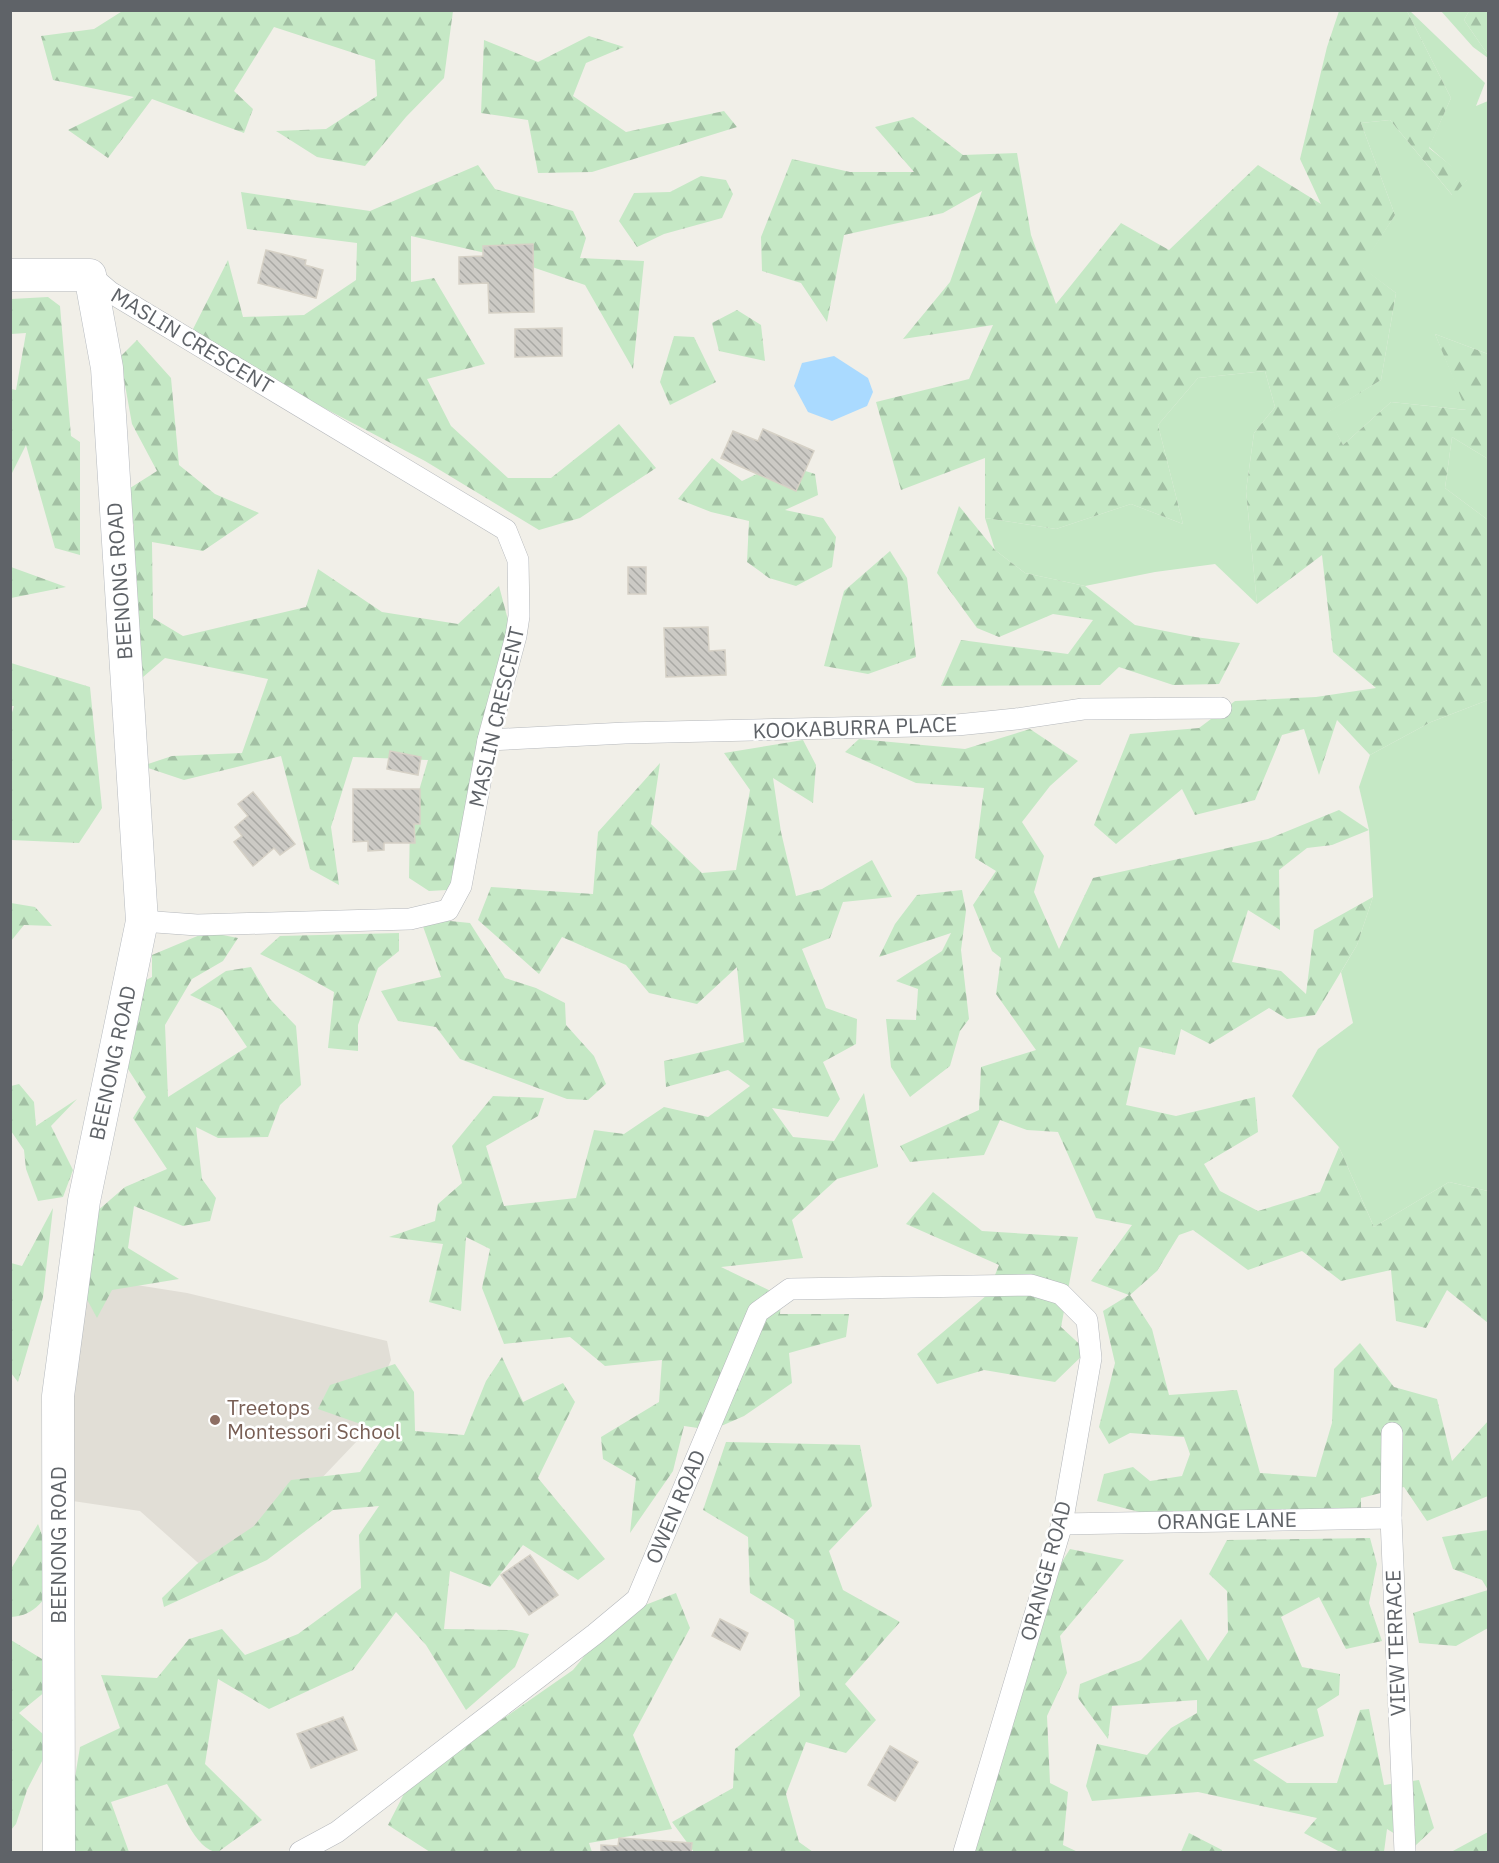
<svg xmlns="http://www.w3.org/2000/svg" width="1499" height="1863" viewBox="0 0 1499 1863" font-family="'IBM Plex Sans',sans-serif">
<style>
.education{fill:#e1ded6}
.green{fill:#c5e8c5}
.forest{fill:url(#forest-firs)}
.water{fill:#aadaff}
.building{fill:url(#building-back-hatch);stroke:#d6d1c6;stroke-width:1.5}
.lines{fill:none;stroke-linecap:round;stroke-linejoin:round}
.street-casing{stroke:#b5b8bc;stroke-width:22}
.secondary-casing{stroke:#b6babf;stroke-width:33}
.street{stroke:#fff;stroke-width:21}
.secondary{stroke:#fff;stroke-width:32}
.education-dot{fill:#8d6e63;stroke:#fff;stroke-width:2}
.labels{text-anchor:middle;stroke-width:5;stroke-linejoin:round;paint-order:stroke}
.street-label{font-size:21px;fill:#5f6368;stroke:#fff}
.education-label{font-size:21px;fill:#785e54;stroke:#fff;text-anchor:start}
</style>
<defs>
<pattern id="forest-firs" width="22" height="20" patternUnits="userSpaceOnUse" patternTransform="scale(1.5)"><rect width="22" height="20" fill="#c5e8c5"/><path d="M5 1l3.5 6h-7zM16 11l3.5 6h-7z" fill="#a3c0a4"/></pattern>
<pattern id="building-back-hatch" width="6" height="6" patternUnits="userSpaceOnUse" patternTransform="scale(1.5)"><rect width="6" height="6" fill="#cccac5"/><path d="M-1 5l2 2M0 0l6 6M5-1l2 2" fill="none" stroke="#a9a8a4"/></pattern>
</defs>
<rect width="100%" height="100%" fill="#f1efe8"/>
<path class="education" d="M86,1277L187,1293L387,1341L391,1360L358,1440L317,1483L205,1569L140,1511L66,1500L64,1401Z"/>
<g class="green">
<path d="M1407,11H1410L1485,83L1476,106L1488,101V354L1435,334L1467,410L1391,402L1343,445L1326,413L1381,380L1396,293L1361,267L1395,215L1361,123L1390,120L1452,195L1467,180L1429,147L1451,98Z"/>
<path d="M1441,11H1469L1464,20L1488,55V58L1473,47Z"/>
<path d="M1265,371L1275,407L1254,433L1246,491L1257,604L1215,564L1155,572L1085,586L1025,573L995,550L985,518L1056,529L1131,504L1183,524L1158,425L1198,378Z"/>
<path d="M1452,437L1488,459V520L1445,488Z"/>
<path d="M1488,700V1191L1449,1182L1374,1227L1339,1147L1292,1096L1318,1049L1353,1023L1341,972L1357,945L1373,897L1369,830L1359,787L1370,755L1431,722Z"/>
</g>
<g class="forest">
<path d="M124,10H453V11L444,78L406,117L365,166L317,157L276,131L326,129L377,96L375,60L274,27L234,91L253,109L244,133L152,99L108,158L68,130L134,97L53,80L41,36L94,29Z"/>
<path d="M1339,11H1407L1451,98L1429,148L1468,179L1453,196L1390,120L1361,123L1395,215L1362,267L1396,293L1381,380L1327,413L1343,445L1391,402L1466,410L1435,334L1488,354V459L1452,437L1445,488L1488,520V700L1431,722L1370,755L1337,720L1319,775L1304,729L1282,735L1255,800L1195,815L1182,789L1116,844L1094,825L1130,734L1199,728L1235,701L1316,697L1376,688L1333,652L1322,555L1257,604L1246,491L1254,433L1275,407L1265,371L1198,378L1158,425L1183,524L1131,504L1056,529L985,518V458L901,490L876,402L969,379L993,325L903,339L950,282L982,191L943,213L844,235L827,322L801,283L762,271L761,237L792,159L850,172H914L875,127L913,117L963,155L1017,153L1031,235L1056,304L1121,223L1169,250L1258,165L1321,204L1300,159L1327,47Z"/>
<path d="M1469,11H1488V55L1464,20Z"/>
<path d="M589,36L624,47L586,63L573,96L626,132L724,111L737,127L592,172L538,173L528,120L481,113L484,40L538,62Z"/>
<path d="M478,165L495,189L573,211L586,238L580,258L644,261L633,369L585,285L503,257L411,236V282L434,278L485,364L427,379L451,426L508,478H551L619,424L656,468L580,518L539,530L425,461L189,337L228,260L243,317L304,315L356,280L357,243L247,229L241,192L370,211Z"/>
<path d="M701,176L726,180L733,194L722,218L664,234L637,247L619,221L634,193L670,192Z"/>
<path d="M48,297L60,306L71,436L80,442V555L55,548L26,445L11,475V389L16,390L26,333L11,334V299Z"/>
<path d="M737,310L761,325L765,361L719,351L712,323Z"/>
<path d="M674,336L694,337L716,382L670,405L660,382Z"/>
<path d="M137,340L171,378L179,465L215,494L259,513L203,551L152,542L153,618L183,636L306,607L318,569L382,612L458,624L499,586L517,654L465,889L429,891L409,878L410,821L428,760L353,757L331,827L339,885L310,869L281,756L184,780L142,766L172,756L242,753L268,679L165,658L135,684L127,556L134,525L119,495L157,471L132,424L120,357Z"/>
<path d="M712,458L742,481L780,463L815,474L818,495L785,510L823,518L836,537L832,567L796,586L769,578L747,562L749,521L711,512L678,499Z"/>
<path d="M959,506L995,550L1025,573L1085,586L1135,625L1195,637L1240,643L1219,684L1173,685L1119,667L1100,685L941,686L961,640L1068,654L1093,620L1053,614L999,637L977,628L937,573Z"/>
<path d="M890,551L907,578L916,657L868,674L824,666L844,591Z"/>
<path d="M10,567H11L66,587L11,598Z"/>
<path d="M11,663L90,687L102,808L79,843L11,840L10,719L14,706H11Z"/>
<path d="M1030,729L1078,761L1050,786L1022,822L1044,856L1034,892L1059,949L1093,878L1268,839L1339,810L1369,830L1332,845L1307,848L1279,870L1280,930L1248,910L1232,962L1281,971L1306,994L1314,930L1373,897L1357,945L1315,1015L1287,1019L1269,1008L1210,1044L1181,1029L1175,1055L1139,1047L1126,1105L1176,1116L1255,1097L1258,1132L1204,1164L1220,1191L1258,1211L1320,1192L1339,1147L1374,1227L1449,1182L1488,1191V1323L1447,1290L1426,1328L1396,1321L1391,1270L1341,1281L1302,1251L1248,1270L1193,1230L1179,1235L1157,1271L1130,1295L1152,1329L1169,1395L1237,1390L1260,1473L1316,1477L1332,1423L1334,1369L1360,1343L1394,1387L1437,1399L1452,1461L1488,1421V1496L1427,1521L1404,1487L1361,1498V1521L1170,1520L1097,1501L1104,1474L1133,1467L1150,1481L1182,1476L1190,1454L1184,1437L1130,1433L1109,1444L1099,1427L1115,1363L1103,1311L1129,1295L1091,1281L1132,1225L1096,1218L1058,1132L1027,1130L1000,1120L984,1155L910,1162L900,1146L979,1110L981,1067L1036,1050L996,994L1001,958L992,951L973,905L996,871L975,858L984,788L916,783L845,752L859,739L965,749Z"/>
<path d="M803,740L816,765L813,803L773,778L781,832L796,896L822,889L872,860L892,897L843,902L830,938L802,949L826,1008L857,1019L856,1044L823,1062L840,1099L828,1117L772,1108L793,1137L834,1141L864,1093L878,1167L837,1179L792,1220L803,1258L721,1267L781,1296L780,1314H849L846,1337L789,1353L792,1383L744,1416L712,1430L684,1426L673,1471L630,1533L636,1478L603,1459L601,1437L659,1402L662,1360L605,1366L570,1337L504,1344L482,1288L490,1249L466,1237L461,1311L429,1302L443,1244L389,1237L435,1221L438,1204L462,1183L452,1146L493,1096L544,1098L538,1116L486,1146L504,1206L576,1198L594,1130L624,1134L664,1107L708,1117L750,1086L728,1070L666,1087L664,1061L744,1042L737,967L697,1004L649,993L626,965L562,937L539,974L478,920L491,887L593,894L598,832L660,763L651,824L702,873L736,870L750,790L724,753Z"/>
<path d="M962,890L966,911L961,950L969,1019L960,1031L950,1066L910,1097L891,1067L886,1019L916,1020L918,989L896,981L942,951L951,933L879,957L895,924L917,895Z"/>
<path d="M11,903L35,907L52,926L24,925L11,941Z"/>
<path d="M420,918L470,923L505,978L536,988L565,1003L566,1025L594,1056L606,1084L588,1100L567,1099L460,1059L436,1027L398,1021L381,991L441,977Z"/>
<path d="M207,932L238,938L223,961L192,979L165,1025L168,1097L247,1047L222,1010L190,995L226,971L251,967L270,999L296,1026L301,1085L280,1105L268,1137L218,1138L196,1127L202,1179L216,1198L210,1221L183,1226L134,1206L128,1248L179,1279L112,1290L97,1318L76,1279L81,1225L125,1187L167,1169L133,1118L146,1097L119,1055L130,988L152,977V955Z"/>
<path d="M399,933V951L378,968L358,1025V1051L328,1048L334,992L298,972L260,954L280,936Z"/>
<path d="M19,1084L34,1102L36,1126L77,1099L51,1126L73,1170L63,1197L38,1201L26,1169L24,1150L11,1131V1086Z"/>
<path d="M933,1192L982,1231L1078,1237L1061,1327L1087,1351L1055,1382L984,1370L937,1384L917,1354L987,1295L999,1265L906,1224Z"/>
<path d="M53,1208L43,1297L18,1382L11,1373V1263L22,1266Z"/>
<path d="M502,1357L523,1402L563,1383L575,1402L538,1478L605,1559L578,1580L523,1545L490,1587L450,1571L444,1629L512,1630L529,1634L515,1667L466,1710L426,1645L396,1612L353,1670L269,1709L218,1679L205,1764L262,1820L218,1852C195,1852 179,1803 167,1784L111,1802L129,1852H67L68,1819L80,1747L120,1728L101,1675L157,1678L189,1639L222,1629L245,1655L298,1634L361,1588L359,1535L379,1506L333,1510L267,1560L164,1607L162,1598L197,1564L254,1526L291,1480L360,1472L386,1433L318,1409L330,1385L395,1364L414,1392L415,1431L464,1435L486,1381Z"/>
<path d="M726,1442L860,1445L872,1506L829,1551L843,1590L900,1622L845,1684L876,1720L846,1753L806,1742L786,1794L799,1842L813,1852H694L672,1822L733,1788L735,1749L800,1696L794,1620L750,1593L748,1537L703,1510Z"/>
<path d="M38,1524L58,1579C45,1598 36,1616 11,1617V1569Z"/>
<path d="M1488,1530V1628L1456,1646L1419,1643L1413,1613L1488,1590L1482,1580L1453,1569L1442,1537Z"/>
<path d="M1370,1538L1377,1564L1369,1603L1382,1641L1346,1649L1319,1597L1281,1617L1302,1667L1340,1674L1339,1695L1317,1709L1324,1736L1253,1760L1287,1783H1337L1360,1710L1369,1709L1384,1785L1419,1780L1434,1828L1415,1846L1387,1829L1384,1852H1340L1304,1833L1317,1818L1198,1792L1092,1801L1086,1786L1097,1744L1147,1755L1171,1728L1197,1713V1700L1112,1706L1108,1739L1078,1698L1080,1684L1141,1660L1181,1619L1208,1661L1228,1632L1227,1591L1209,1574L1227,1540Z"/>
<path d="M1070,1549L1124,1560L1060,1636L1067,1673L1047,1716L1050,1783L1068,1792L1063,1845L1078,1852H965L1028,1616Z"/>
<path d="M676,1593L690,1628L633,1735L672,1829L589,1843L592,1852H430L388,1825L409,1784L573,1670L617,1616Z"/>
<path d="M11,1640L42,1659L46,1691L19,1713L52,1742L27,1790L16,1824L11,1830Z"/>
<path d="M1488,1832V1852H1451Z"/>
<path d="M1189,1833L1222,1850V1852H1181Z"/>
</g>
<path class="water" d="M834,356L868,378L873,392L867,406L832,421L808,412L794,386L802,363Z"/>
<g class="building">
<path d="M533,244L534,312L489,313L488,283L459,284V257L483,256V246Z"/>
<path d="M266,250L306,260L305,265L323,270L316,298L258,283Z"/>
<path d="M562,328V356L515,357V329Z"/>
<path d="M763,429L814,451L796,491L721,458L733,431L758,441Z"/>
<rect x="628" y="567" width="18" height="27"/>
<path d="M708,627L709,651L725,650L726,675L666,677L664,628Z"/>
<path d="M390,751L421,757L418,775L387,769Z"/>
<path d="M353,789H420V824H414L415,843H384V850L368,851V841L353,842Z"/>
<path d="M253,792L295,844L280,855L274,848L253,866L234,842L242,836L235,827L248,816L238,804Z"/>
<path d="M530,1555L558,1595L529,1615L501,1575Z"/>
<path d="M720,1619L748,1633L740,1650L712,1636Z"/>
<path d="M343,1717L357,1750L311,1768L297,1734Z"/>
<path d="M890,1746L918,1762L895,1801L868,1785Z"/>
<path d="M619,1838L692,1843L691,1852H601V1845L618,1846Z"/>
</g>
<g class="lines">
<defs>
<g id="street">
<path d="M90,275L110,292L506,530L518,560L519,616L516,636L488,740L461,886L448,910L410,919L197,925L142,921"/>
<path d="M488,740L625,733L957,725L1016,719L1083,709L1221,708"/>
<path d="M1392,1433L1391,1518L1405,1852"/>
<path d="M1062,1524L1391,1518"/>
<path d="M300,1852L337,1832L595,1634L637,1599L758,1312L790,1289L1031,1285L1061,1294L1087,1320L1091,1358L1062,1524L964,1852"/>
</g>
<path id="secondary" d="M10,275H90L107,368L142,921L84,1201L58,1396L59,1852"/>
</defs>
<use href="#street" class="street-casing"/>
<use href="#secondary" class="secondary-casing"/>
<use href="#street" class="street"/>
<use href="#secondary" class="secondary"/>
</g>
<circle class="education-dot" cx="215" cy="1420" r="6"/>
<g class="labels">
<g class="street-label">
<text transform="translate(192 341) rotate(31)" y="7">MASLIN CRESCENT</text>
<text transform="translate(120 581) rotate(-94)" y="7">BEENONG ROAD</text>
<text transform="translate(497 717) rotate(-77)" y="7">MASLIN CRESCENT</text>
<text transform="translate(855 728) rotate(-2)" y="7">KOOKABURRA PLACE</text>
<text transform="translate(113 1063) rotate(-78)" y="7">BEENONG ROAD</text>
<text transform="translate(676 1507) rotate(-67)" y="7">OWEN ROAD</text>
<text transform="translate(1227 1521) rotate(-1)" y="7">ORANGE LANE</text>
<text transform="translate(59 1545) rotate(-90)" y="7">BEENONG ROAD</text>
<text transform="translate(1046 1571) rotate(-75)" y="7">ORANGE ROAD</text>
<text transform="translate(1396 1643) rotate(-92)" y="7">VIEW TERRACE</text>
</g>
<g class="education-label">
<text x="227" y="1415">Treetops<tspan x="227" dy="24">Montessori School</tspan></text>
</g>
</g>
<rect width="1499" height="1863" fill="none" stroke="#5f6368" stroke-width="24"/>
</svg>
